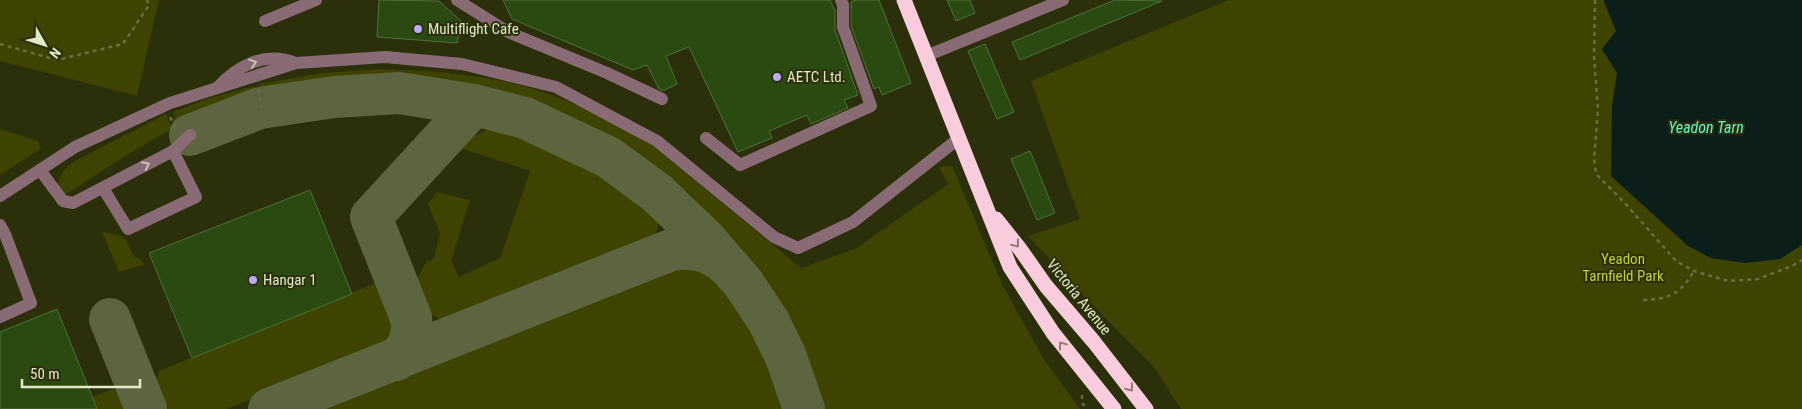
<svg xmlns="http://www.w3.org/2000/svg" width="1802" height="409" viewBox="0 0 1802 409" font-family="'Roboto Condensed',sans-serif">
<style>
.green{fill:#3f4301}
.water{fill:#0b1e19}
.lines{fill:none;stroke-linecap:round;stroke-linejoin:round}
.taxiway{stroke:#5f6440;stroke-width:42}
.building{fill:#2a4a11;stroke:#50723a}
.path{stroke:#686d49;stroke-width:2.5;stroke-dasharray:4 4;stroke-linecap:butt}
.minor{stroke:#896b76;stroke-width:12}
.highway{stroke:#facdde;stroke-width:15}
.oneway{stroke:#c8c2ae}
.oneway2{stroke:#927e74}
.poi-dot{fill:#bbaaf6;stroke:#2b2f0a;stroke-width:2}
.labels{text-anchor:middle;stroke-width:4;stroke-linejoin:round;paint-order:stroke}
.poi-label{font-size:15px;fill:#e3e8c6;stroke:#2b2f0a;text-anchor:start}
.park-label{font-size:15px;fill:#c5d138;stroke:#2b2f0a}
.street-label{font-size:15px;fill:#e3e8c6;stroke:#2b2f0a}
.water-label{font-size:16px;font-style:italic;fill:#62f3d0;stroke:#2b2f0a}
</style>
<rect width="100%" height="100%" fill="#2b2f0a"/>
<g class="green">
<path d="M0,0H159L137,96L0,61Z"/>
<path d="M1229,0H1603L1616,31L1602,49L1617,73L1612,113L1802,135V409H1181L1154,367L1108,321L1028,236L1080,219L1031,81Z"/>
<path d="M382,69C435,71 489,74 540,91C581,104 619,125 656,148L801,268L855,249L948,184L939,167L952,166L1002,284L1043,358L1080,409H821L802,356L766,281L733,239L689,194L646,161L593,130L541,109L482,90L478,92L471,87L447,84L350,81L342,75L315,79L302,87L262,96L259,84L322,73Z"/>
<path d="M255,86L258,98L216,110L176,128L172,119L175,118L173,112L209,98Z"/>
<path d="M166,114L172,129L130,153L68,193L65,194L58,187C59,174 65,168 75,161Z"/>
<path d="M491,128L544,147L602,175L658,215V227L652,239L447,323L422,310L414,283L426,262L434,258L440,233L428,204L437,192L470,200L451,261L459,277L500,258L530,171L461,148L470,138Z"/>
<path d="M0,129L38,141L41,149L0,175Z"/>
<path d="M102,232C125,235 125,236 134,257L139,258L145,264L119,272Z"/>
<path d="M681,263L704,267L723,286L751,330L785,398L783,409H314Z"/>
<path d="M378,282C399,307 403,317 385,345L227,409H160C151,397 156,385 159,371Z"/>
<path d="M113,389L131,405L132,409H97L92,397Z"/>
</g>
<path class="water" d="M1604,0H1802V245L1780,259L1745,263L1711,258L1688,246L1611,176L1612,106L1617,73L1602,49L1616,31Z"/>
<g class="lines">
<g class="taxiway">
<path d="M190,135L260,108L334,97L399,93L474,105L525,118L608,157L657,193L705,239L744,284L769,322L786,357L804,409"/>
<path d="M110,319L146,409"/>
<path d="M396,360C409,348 414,336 411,318L371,217L474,105"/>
<path d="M269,409L671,250C693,246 711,251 728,266"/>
</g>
</g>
<g class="building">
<path d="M379,0L439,1L461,21L457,43L377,37Z"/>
<path d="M503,0H830L834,9H835V30L858,95L844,100L848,108L811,124L807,115L769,131L772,138L738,152L689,47L666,56L677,84L663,91L659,89L647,65L633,70L512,19Z"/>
<path d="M856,0H879L911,83L882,95L879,87L874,89L851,26V2Z"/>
<path d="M947,0H970L975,13L956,21Z"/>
<path d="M1115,0L1162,1L1020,60L1012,42Z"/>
<path d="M985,44L1014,112L997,119L968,51Z"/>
<path d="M1030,151L1055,213L1037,220L1011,159Z"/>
<path d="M310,190L352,294L192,358L149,253Z"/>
<path d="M57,309L97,409H0V332Z"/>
</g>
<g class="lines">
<g class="path">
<path d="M1595,0L1594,57L1598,109L1594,159L1596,174L1623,201L1676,261L1694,271L1728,281L1758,279L1792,266L1802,260"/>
<path d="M0,44L57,60L123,44L149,5L147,0"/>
<path d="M258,89L262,108"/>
<path d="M170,117L176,130"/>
<path d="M1643,300C1670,299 1680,294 1694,271"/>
<path d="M1082,395V403L1087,409"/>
</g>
<g class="minor">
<path d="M457,0L508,32L607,73L662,99"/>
<path d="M265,21L316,0"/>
<path d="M926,56L1063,0"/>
<path d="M217,88C238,65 265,51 296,63"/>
<path d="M706,138L740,165L871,106L843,27V5L841,0"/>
<path d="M173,151L190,135"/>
<path d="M40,170L63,201L73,203L173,151L196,197L128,229L103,188"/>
<path d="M0,196L75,147L170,103L296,63L385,57L462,64L556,87L657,141L774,237L798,248L853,222L958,139"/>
<path d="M0,225L5,234L31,303L0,317"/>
</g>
<g class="highway">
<path d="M904,0L1010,267L1053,333L1114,409"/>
<path d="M996,219L1020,249L1046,286L1094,342L1146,409"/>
</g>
</g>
<defs><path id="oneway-chevron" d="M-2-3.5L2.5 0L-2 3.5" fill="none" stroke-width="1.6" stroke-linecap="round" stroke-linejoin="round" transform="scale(1.25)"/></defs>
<g class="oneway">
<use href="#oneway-chevron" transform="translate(253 63) rotate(-18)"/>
<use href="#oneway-chevron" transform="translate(146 165) rotate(-28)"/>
</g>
<g class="oneway2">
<use href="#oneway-chevron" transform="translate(1016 244) rotate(52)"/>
<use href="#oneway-chevron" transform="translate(1062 345) rotate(-127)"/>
<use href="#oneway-chevron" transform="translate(1130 388) rotate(52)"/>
</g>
<g class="poi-dot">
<circle cx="418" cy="29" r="5"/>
<circle cx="777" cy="77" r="5"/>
<circle cx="253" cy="280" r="5"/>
</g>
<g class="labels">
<g class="poi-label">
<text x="428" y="34">Multiflight Cafe</text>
<text x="787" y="82">AETC Ltd.</text>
<text x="263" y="285">Hangar 1</text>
</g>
<g class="park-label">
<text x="1623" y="264">Yeadon<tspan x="1623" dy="17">Tarnfield Park</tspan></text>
</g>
<g class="street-label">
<text transform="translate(1079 297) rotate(51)" y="5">Victoria Avenue</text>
</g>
<g class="water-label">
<text x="1706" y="133">Yeadon Tarn</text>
</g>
</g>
<g transform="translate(45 45) rotate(129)" stroke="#2b2f0a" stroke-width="4" paint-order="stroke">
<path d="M0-4L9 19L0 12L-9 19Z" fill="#e3e8c6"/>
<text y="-8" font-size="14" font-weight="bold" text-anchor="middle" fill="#e3e8c6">N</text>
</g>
<path d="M22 379v8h118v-8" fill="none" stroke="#e3e8c6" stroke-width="2.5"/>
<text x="30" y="379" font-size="15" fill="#e3e8c6" stroke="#2b2f0a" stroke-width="4" paint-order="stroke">50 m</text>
</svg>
